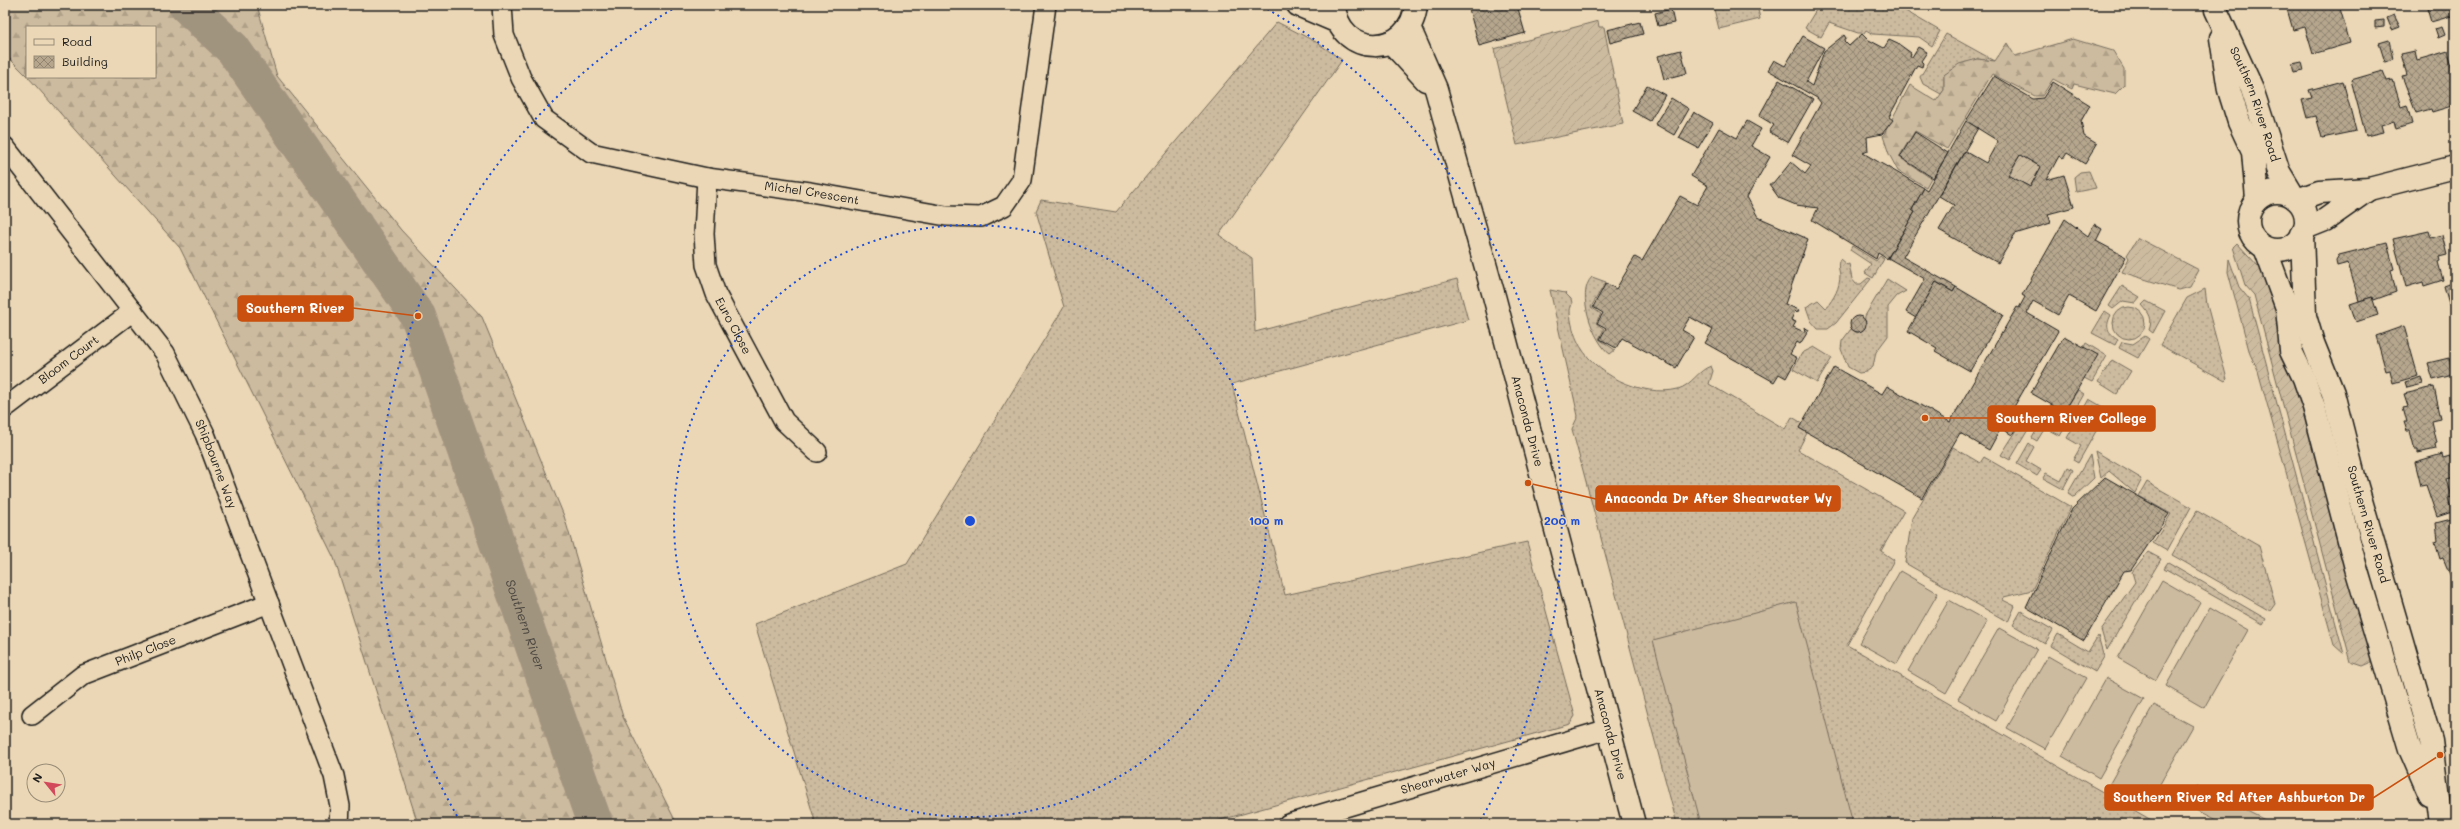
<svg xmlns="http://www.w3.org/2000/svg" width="2460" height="829" viewBox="0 0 2460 829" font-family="Mali,sans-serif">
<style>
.grass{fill:url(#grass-dots);stroke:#746c5e}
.forest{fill:url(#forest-firs);stroke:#746c5e}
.garden{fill:url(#garden-furrows);stroke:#746c5e}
.pitch{fill:#cdbb9f;stroke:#746c5e}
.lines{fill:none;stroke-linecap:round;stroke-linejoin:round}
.river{stroke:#a1947f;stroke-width:36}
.building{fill:url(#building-cross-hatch);stroke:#1c1c1c;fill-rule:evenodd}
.minor-casing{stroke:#1c1c1c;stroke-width:22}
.major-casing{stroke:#1c1c1c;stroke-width:25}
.minor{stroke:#ebd7b5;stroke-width:19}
.major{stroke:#ebd7b5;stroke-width:22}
.ring{fill:none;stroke:#1d4ed8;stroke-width:2;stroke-dasharray:2 4}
.labels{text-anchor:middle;stroke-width:3;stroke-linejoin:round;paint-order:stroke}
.street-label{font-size:12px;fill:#1c1c1c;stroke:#ebd7b5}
.water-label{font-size:13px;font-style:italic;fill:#4b463f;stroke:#ebd7b5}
.centre{fill:#1d4ed8;stroke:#ebd7b5;stroke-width:2}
.ring-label{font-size:12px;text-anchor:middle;font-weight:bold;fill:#1d4ed8;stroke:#ebd7b5;stroke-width:3;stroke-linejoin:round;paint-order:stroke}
.leader{fill:none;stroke:#c9500e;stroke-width:1.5}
.callout-dot{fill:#c9500e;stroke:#ebd7b5;stroke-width:1.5}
.callout{fill:#c9500e;stroke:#c9500e;stroke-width:1.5}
.callout-label{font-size:13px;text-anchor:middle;font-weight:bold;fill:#fff}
</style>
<defs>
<pattern id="grass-dots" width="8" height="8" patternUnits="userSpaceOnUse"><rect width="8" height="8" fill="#cdbb9f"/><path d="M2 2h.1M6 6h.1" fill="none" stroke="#afa088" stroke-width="1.8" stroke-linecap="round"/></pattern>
<pattern id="forest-firs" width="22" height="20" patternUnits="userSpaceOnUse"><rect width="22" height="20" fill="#cdbb9f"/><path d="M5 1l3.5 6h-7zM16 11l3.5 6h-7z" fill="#afa088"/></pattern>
<pattern id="garden-furrows" width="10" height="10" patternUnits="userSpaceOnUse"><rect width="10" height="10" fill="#cdbb9f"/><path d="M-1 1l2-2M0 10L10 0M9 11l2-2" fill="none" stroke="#afa088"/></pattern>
<pattern id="building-cross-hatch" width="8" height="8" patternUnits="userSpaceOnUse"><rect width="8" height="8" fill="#b5a68d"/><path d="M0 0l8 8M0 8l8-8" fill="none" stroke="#928672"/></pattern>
</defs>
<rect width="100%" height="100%" fill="#ebd7b5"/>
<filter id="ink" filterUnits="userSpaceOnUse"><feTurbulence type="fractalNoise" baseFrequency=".025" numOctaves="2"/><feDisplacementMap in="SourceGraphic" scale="8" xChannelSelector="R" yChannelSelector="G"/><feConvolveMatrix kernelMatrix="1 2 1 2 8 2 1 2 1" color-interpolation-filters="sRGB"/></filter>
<g filter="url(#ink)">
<g class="grass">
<path d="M1713,5H1757L1760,19L1719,29Z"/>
<path d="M1819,5H1895L1940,31L1932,46L1919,37L1873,34L1866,30L1864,33H1858L1829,23L1821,37L1805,28Z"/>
<path d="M1277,22L1316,42L1342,60L1219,235L1252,258L1255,332L1457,279L1468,320L1232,384L1285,595L1527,542L1575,716L1570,724L1206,824H816L755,624L907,564L1064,307L1036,211L1041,200L1116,212Z"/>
<path d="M1946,34L1995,61L1977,59L1944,75V90L1941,94L1923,84L1920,77Z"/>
<path d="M2089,171L2096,188L2076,192L2074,177L2080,172Z"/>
<path d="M1852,246L1876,261L1880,256L1884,259L1873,278L1865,273L1871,264L1850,250Z"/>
<path d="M1840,259L1847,265L1849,264L1852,279L1856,284H1861L1868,278L1871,279L1836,323L1828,329H1818L1811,321L1806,307L1818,300L1826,308C1834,298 1840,288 1840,275C1839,269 1837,265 1840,259Z"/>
<path d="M1592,277L1606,282L1591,307L1601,314L1596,323L1604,329L1599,339L1615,350L1610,354C1594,343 1575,293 1592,277Z"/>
<path d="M1887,279L1906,291L1897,296L1888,307V336L1876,352L1873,367L1866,372L1859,373L1848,367L1841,349L1842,341L1851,329L1857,333L1864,329L1865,316Z"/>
<path d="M2122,286L2140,297L2135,303L2123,301L2113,309L2109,306Z"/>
<path d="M2205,289L2207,305L2227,379L2225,381L2160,345L2187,298Z"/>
<path d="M1550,290L1565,293L1571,299C1573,305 1571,305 1570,310C1570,319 1573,331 1577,340C1592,374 1642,398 1678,389C1692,385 1698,370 1711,366L1713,371L1709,384L1785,429L1792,417L1802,423L1799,428L1807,433L1798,450L1904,511L1881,551L1894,560L1847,645L2153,821V824H1677L1572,429L1578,416Z"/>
<path d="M2146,301L2165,311L2153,333L2149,330C2153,319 2150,314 2142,305Z"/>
<circle cx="2129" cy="323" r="16"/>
<path d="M2105,311L2111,315C2105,327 2107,332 2118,339L2115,345L2092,333Z"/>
<path d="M2145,336L2149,339L2138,358L2119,348L2122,342L2133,344Z"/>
<path d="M2086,343L2107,356L2092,382L2084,378V347Z"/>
<path d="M1814,347L1832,358L1817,383L1793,369L1802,353Z"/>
<path d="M2112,360L2131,371L2117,394L2098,382Z"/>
<path d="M2078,390L2084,394L2060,436L2045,428L2037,441L2032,438L2051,405L2064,412Z"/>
<path d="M2089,399L2108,410L2078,463L2073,460L2081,446L2067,438Z"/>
<path d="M2024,419L2032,423L2010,460L2001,455Z"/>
<path d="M2029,443L2034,447L2026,461L2041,470L2037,476L2017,464Z"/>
<path d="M1953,447L1980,463L1984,457L2071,507L2032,590L2004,597L2003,600L2015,606L2008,622L1905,563L1912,518Z"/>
<path d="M2095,451L2142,479L2135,493L2109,471L2101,478Z"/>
<path d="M2090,455L2094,478L2074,497L2068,493Z"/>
<path d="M2068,467L2073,470L2063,489L2043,478L2046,473L2061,481Z"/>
<path d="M2147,482L2191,507L2167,551L2153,543L2171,514L2139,496Z"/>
<path d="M2197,511L2259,546L2275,604L2270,611L2172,555Z"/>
<path d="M2148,552L2161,559L2107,650L2101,630L2135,582L2132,572Z"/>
<path d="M2168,562L2266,619L2263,624L2164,568Z"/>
<path d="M2021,611L2053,630L2045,644L2013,625Z"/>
<path d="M2058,634L2088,652L2098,636L2104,657L2095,672L2051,646Z"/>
</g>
<g class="forest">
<path d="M5,5H257L277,76L401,230L482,317L564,516L623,717L677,824H418L334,558L180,248L28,77H155V27H27V76L5,54Z"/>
<path d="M2073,39L2113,51L2124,69V85L2115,94L2074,84L2072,89L2053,79L2042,96H2035L1992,74L1947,149L1915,131L1899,157L1931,178L1926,187L1898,171L1889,154L1883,136L1910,85L1936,101L1944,90V75L1959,64L1977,59L1995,61L2007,43L2015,56Z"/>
</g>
<g class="garden">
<path d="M1598,21L1599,27H1604L1623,124L1517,145L1494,49Z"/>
<path d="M2020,155L2041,167L2030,187L2009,175Z"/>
<path d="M2138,238L2199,270L2190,287L2179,290L2122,272L2129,258L2127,255Z"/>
<path d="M2237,243L2269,278L2373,656L2370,663L2363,666L2351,662L2254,295L2245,285L2233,247Z"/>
<path d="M2229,259L2239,287L2249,299L2344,654L2334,645L2258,371L2250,354L2228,272Z"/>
</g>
<g class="pitch">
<path d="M1900,571L1938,593L1897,664L1859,643Z"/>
<path d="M2162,580L2200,602L2156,680L2118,658Z"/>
<path d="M1949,600L1987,621L1946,693L1908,671Z"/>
<path d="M1796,602L1853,824H1701L1653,640Z"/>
<path d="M2210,608L2248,630L2204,708L2166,686Z"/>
<path d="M1999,628L2037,649L1996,721L1958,699Z"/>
<path d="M2048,656L2086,678L2045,749L2007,728Z"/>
<path d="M2106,678L2144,699L2099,778L2062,756Z"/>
<path d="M2154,705L2193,726L2148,805L2110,783Z"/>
<path d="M2197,786L2269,822L2268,824H2224L2187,805Z"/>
</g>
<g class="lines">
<path class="river" id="s1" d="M186,5L233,49L418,316L595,824"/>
</g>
<g class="building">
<path d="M1468,5H1517L1525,33L1479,46Z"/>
<path d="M2301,5H2308L2309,9L2322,5H2339L2350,43L2313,54L2305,27L2293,30L2287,9Z"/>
<path d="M2426,5H2455V15L2431,22Z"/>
<path d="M1671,9L1674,23L1658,26L1655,13Z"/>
<path d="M2394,15L2400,27L2392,30L2387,18Z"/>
<path d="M2384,20V27L2375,28V21Z"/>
<path d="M1640,22L1643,34L1610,43L1607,30Z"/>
<path d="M2442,27L2445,35L2438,38L2435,29Z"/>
<path d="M1862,34L1867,39L1884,48L1889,40L1900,45L1911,53L1910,57H1912L1918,47L1927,52L1921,61L1923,63L1922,67L1917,65L1889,117L1893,120L1882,134L1867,137L1868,151L1863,153L1924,188L1912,210L1915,212L1887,259L1878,253L1876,259L1812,220L1818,208L1796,205L1779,198L1769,184H1773L1791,162L1805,174L1811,166L1792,155L1821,103L1817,98L1768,70L1774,60L1785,66L1803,36L1824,48L1806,82L1812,86L1824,51L1844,35L1846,38L1844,41L1849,46Z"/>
<path d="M2389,40L2393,59L2385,62L2379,43Z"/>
<path d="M1681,50L1687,73L1664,79L1658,56Z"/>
<path d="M2415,51L2417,60L2448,51L2455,78V105L2432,112L2431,109L2416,113L2402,76L2407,75L2401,54Z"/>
<path d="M2302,62L2304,71L2294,73L2292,64Z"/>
<path d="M2382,71L2386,81L2393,80L2401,107L2407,105L2412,124L2396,129L2394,121L2381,125L2383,132L2366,136L2351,80Z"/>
<path d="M1994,76L2033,99L2043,98L2053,82L2090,105L2081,121L2084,136L2097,144L2085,164L2067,153L2063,159L2059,156L2046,180L2064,175L2074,207L2048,214L2051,223L2015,234L1998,263L1939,230L1954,205L1939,196L1965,151L1986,163L1998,141L1966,121ZM2020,155L2041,167L2030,187L2008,175Z"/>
<path d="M1779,80L1813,99L1788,143L1769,132L1774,125L1759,116Z"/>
<path d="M2343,81L2356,131L2322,138L2316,116L2307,118L2302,100L2312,98L2309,90Z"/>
<path d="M1647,85L1665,95L1650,121L1632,111Z"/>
<path d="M1671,98L1689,109L1674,135L1655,124Z"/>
<path d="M1694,112L1713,123L1698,148L1679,138Z"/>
<path d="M1747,121L1761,129L1751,146L1770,157L1747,197L1758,217L1808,239L1785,304L1799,310L1797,313L1795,311L1791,320L1796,322L1793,327L1802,331L1805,332L1804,327L1809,330L1800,344L1797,342L1790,354L1797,358L1786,378L1779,374L1774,382L1705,343L1713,330L1690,317L1682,330L1694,337L1676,368L1622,338L1616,348L1600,339L1606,328L1597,323L1603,313L1593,307L1606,283L1616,289L1635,257L1642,261L1680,196L1697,205L1708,186L1691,176L1719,128L1737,138Z"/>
<path d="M1966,121L1978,128L1903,257L1956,287L1953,292L1936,282L1916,318L1906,312L1925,279L1888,258L1915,212L1912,210L1924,188L1927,190Z"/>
<path d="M1915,132L1948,153L1933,178L1900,157Z"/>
<path d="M2065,219L2088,236L2094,224L2102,229L2096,241L2126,257L2096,311L2069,296L2058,315L2033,301L2027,313L2058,331L2011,412L2022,418L2012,435L2001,428L1989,450L1960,433L1922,498L1799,428L1834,367L1882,394L1887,386L1950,422L2017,307L2019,308L2025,297L2022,295Z"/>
<path d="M2429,231L2431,238L2442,235L2447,255L2439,257L2440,261L2438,262L2443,280L2424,286L2423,282L2406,287L2393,239Z"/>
<path d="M2387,243L2394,269L2391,270L2396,292L2374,300L2373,297L2359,301L2348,263L2337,266L2336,260L2339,255Z"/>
<path d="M1936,282L1953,292L1956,287L2003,315L1970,371L1935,351L1937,348L1908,331Z"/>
<path d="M2455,282V302L2449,304L2444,286Z"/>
<path d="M2372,297L2378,315L2356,322L2350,304Z"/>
<circle cx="1858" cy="324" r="8"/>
<path d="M2404,326L2418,376L2393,383L2390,370L2386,371L2376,336Z"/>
<path d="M2064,336L2098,355L2064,412L2031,393Z"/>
<path d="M2449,358L2453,375L2433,380L2428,363Z"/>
<path d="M2421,377L2423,384L2407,388L2405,382Z"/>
<path d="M2434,387L2441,419L2432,421L2437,443L2435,444L2436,449L2418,453V450H2415L2410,431H2407L2404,422H2407L2403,407L2408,406L2404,394Z"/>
<path d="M2442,454L2443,458L2450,456L2455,477L2447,479L2452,497L2448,498L2452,512L2437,517L2426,485L2421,486L2415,462Z"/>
<path d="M2105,477L2169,514L2131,570L2124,571L2084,641L2026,607L2072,509Z"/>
<path d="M2455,518V576L2451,577L2443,558L2440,559L2435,542L2438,541L2436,523Z"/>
</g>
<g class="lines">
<defs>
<g id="minor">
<path id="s2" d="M502,5L504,35L521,78L544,119L591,153L707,178L810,192L946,216L981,217L1004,206L1022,180L1046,5"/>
<path id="s3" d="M5,147L165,353L205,434L334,776L340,806L339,824"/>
<path id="s4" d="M707,178L704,234L706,265L716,294L784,421L817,452"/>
<path id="s5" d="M5,408L133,311"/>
<path id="s6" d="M32,715L83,675L269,603"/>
<path id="s7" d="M1288,824L1608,729"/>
</g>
<g id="major">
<path d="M1298,5L1338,22"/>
<path d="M1334,5C1338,58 1411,59 1416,5"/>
<path id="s8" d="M2216,10L2251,86L2279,172L2294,197"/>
<path id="s9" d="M1409,27L1436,89L1494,296L1634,824"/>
<path d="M2221,38L2229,90L2239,122L2253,152L2257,199"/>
<path d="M1391,42L1426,80"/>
<circle cx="2277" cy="221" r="29"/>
<path d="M2297,200L2319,192L2369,189L2455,167"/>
<path d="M2305,228L2325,220L2369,189"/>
<path id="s10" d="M2302,234L2305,316L2313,343L2333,393L2355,480L2431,741L2441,824"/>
<path d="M2265,248L2287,308L2291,351L2304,378L2314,407L2356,568L2410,749L2430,795"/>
</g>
</defs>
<use href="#minor" class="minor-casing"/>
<use href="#major" class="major-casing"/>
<use href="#minor" class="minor"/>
<use href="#major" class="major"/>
</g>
</g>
<g class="ring">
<circle cx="970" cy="521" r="296"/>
<path d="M460 821A592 592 0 0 1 678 6M1262 6A592 592 0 0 1 1480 821"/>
</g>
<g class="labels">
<g class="street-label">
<text dy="4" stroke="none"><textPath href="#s8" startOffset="102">Southern River Road</textPath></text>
<text dy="4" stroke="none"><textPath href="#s2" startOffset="406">Michel Crescent</textPath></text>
<text dy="4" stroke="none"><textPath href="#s4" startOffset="154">Euro Close</textPath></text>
<text dy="4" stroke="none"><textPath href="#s5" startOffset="80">Bloom Court</textPath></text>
<text dy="4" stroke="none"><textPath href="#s9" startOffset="412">Anaconda Drive</textPath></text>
<text dy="4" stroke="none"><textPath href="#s3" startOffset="383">Shipbourne Way</textPath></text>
<text dy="4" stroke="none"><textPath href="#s10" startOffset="300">Southern River Road</textPath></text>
<text dy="4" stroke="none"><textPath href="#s6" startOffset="132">Philp Close</textPath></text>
<text dy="4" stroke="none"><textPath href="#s9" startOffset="736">Anaconda Drive</textPath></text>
<text dy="4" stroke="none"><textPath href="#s7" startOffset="167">Shearwater Way</textPath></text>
</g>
<g class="water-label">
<text dy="5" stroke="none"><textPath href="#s1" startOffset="716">Southern River</textPath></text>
</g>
</g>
<circle cx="970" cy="521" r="6" class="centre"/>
<g class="ring-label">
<text x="1266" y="525">100 m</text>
<text x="1562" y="525">200 m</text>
</g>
<path class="leader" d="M418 316L353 308M1925 418L1988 418M1528 483L1596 499M2440 755L2373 798"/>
<g class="callout-dot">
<circle cx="418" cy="316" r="4"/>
<circle cx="1925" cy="418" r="4"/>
<circle cx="1528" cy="483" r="4"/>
<circle cx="2440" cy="755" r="4"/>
</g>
<g class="callout">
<rect x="238" y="296" width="115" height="25" rx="4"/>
<rect x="1988" y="406" width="167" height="25" rx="4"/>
<rect x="1596" y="486" width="244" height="25" rx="4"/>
<rect x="2105" y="785" width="268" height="25" rx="4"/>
</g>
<g class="callout-label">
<text x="295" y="313">Southern River</text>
<text x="2071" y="423">Southern River College</text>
<text x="1718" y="503">Anaconda Dr After Shearwater Wy</text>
<text x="2239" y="802">Southern River Rd After Ashburton Dr</text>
</g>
<rect width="2460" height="829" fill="none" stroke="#ebd7b5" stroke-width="20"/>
<rect x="10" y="10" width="2440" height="809" fill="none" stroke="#1c1c1c" stroke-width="1.5" filter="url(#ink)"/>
<rect x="26" y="26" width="130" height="52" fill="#ebd7b5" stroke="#988c78"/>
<rect x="34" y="39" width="20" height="6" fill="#ebd7b5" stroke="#988c78"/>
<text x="62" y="46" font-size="12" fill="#1c1c1c">Road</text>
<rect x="34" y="56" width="20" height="12" fill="url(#building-cross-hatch)" stroke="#988c78"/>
<text x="62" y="66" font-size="12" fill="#1c1c1c">Building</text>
<g transform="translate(46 783) rotate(300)"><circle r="19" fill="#ebd7b5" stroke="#988c78"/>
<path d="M0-3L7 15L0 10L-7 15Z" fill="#d1495b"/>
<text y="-6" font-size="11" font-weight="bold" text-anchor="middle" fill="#1c1c1c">N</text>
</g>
</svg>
